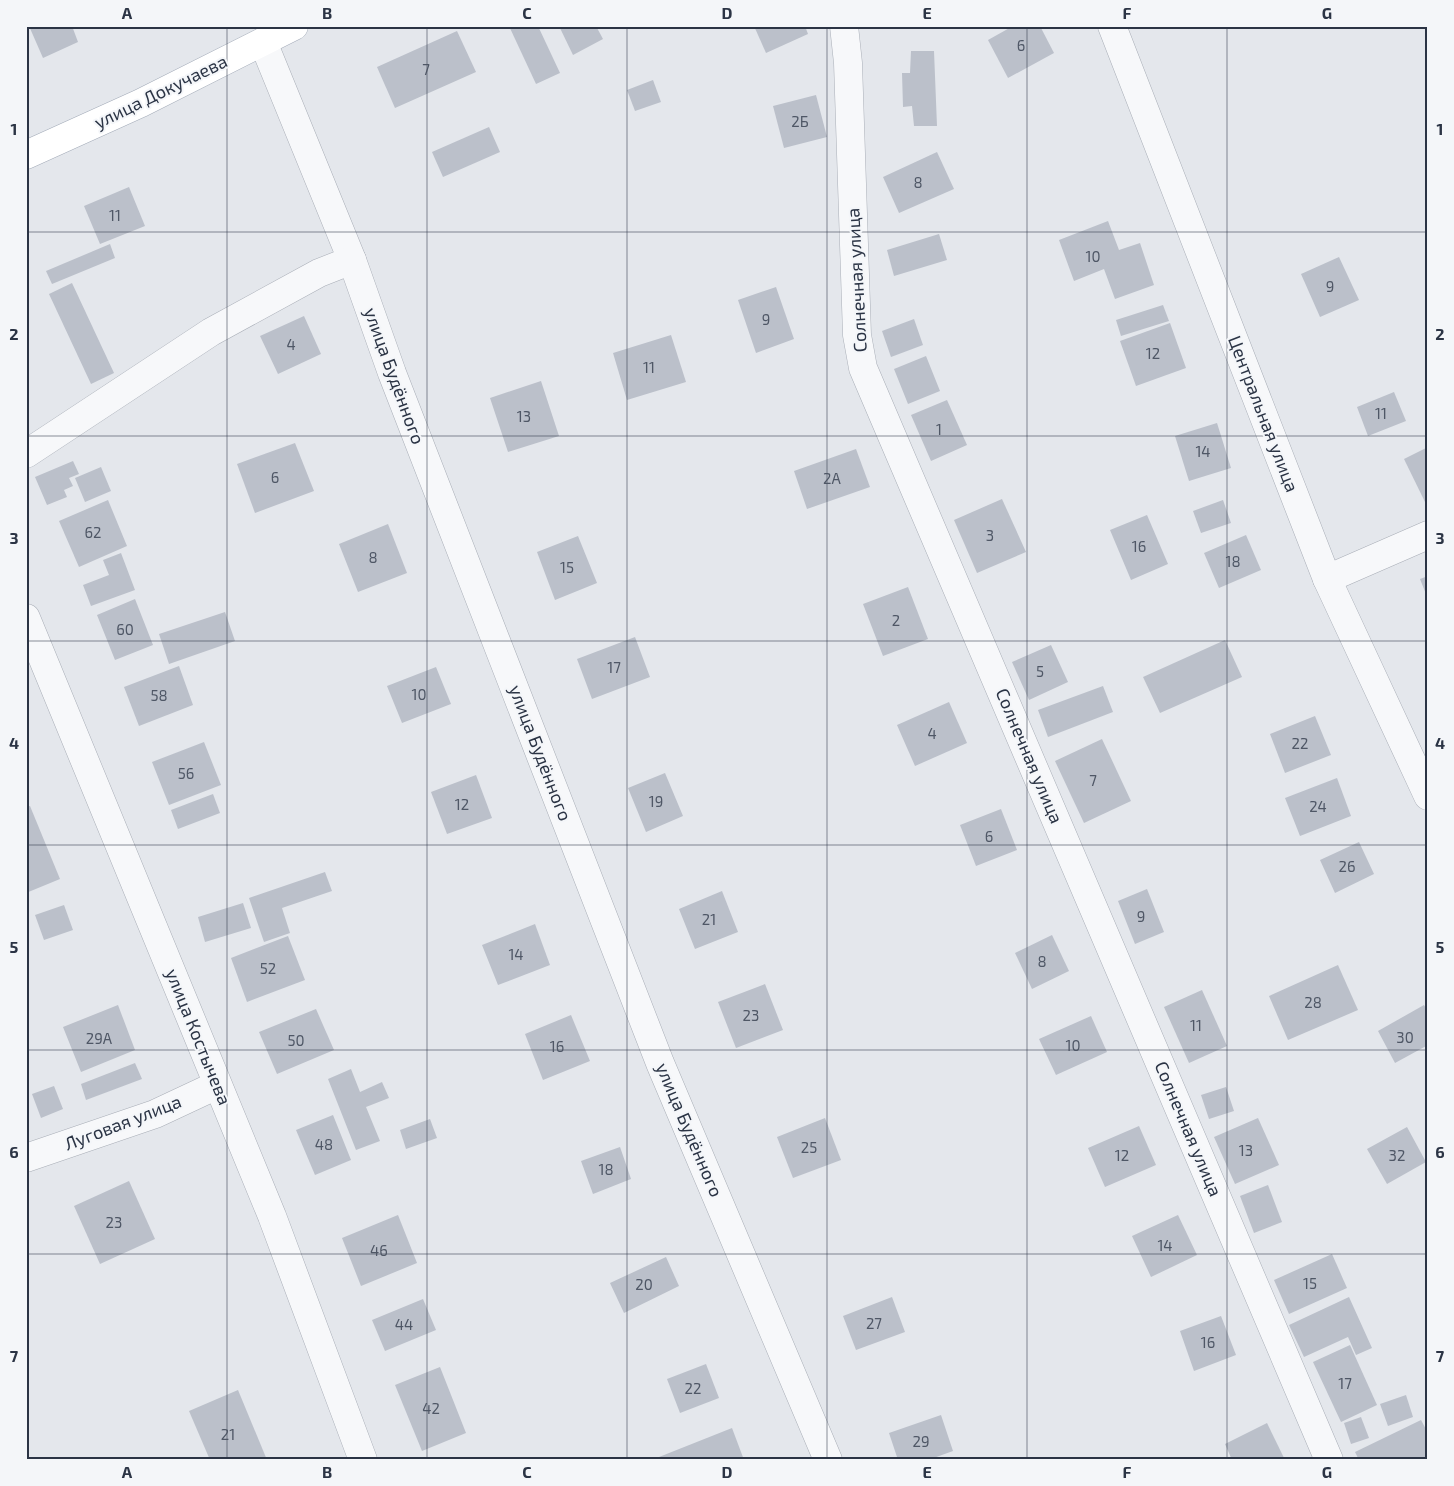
<svg xmlns="http://www.w3.org/2000/svg" width="1454" height="1486" viewBox="0 0 1454 1486" font-family="'Exo 2',sans-serif">
<style>
.building{fill:#bbc0ca}
.lines{fill:none;stroke-linecap:round;stroke-linejoin:round}
.minor-casing{stroke:#a9aeb7;stroke-width:29}
.major-casing{stroke:#a3abb8;stroke-width:29}
.minor{stroke:#f7f8fa;stroke-width:28}
.major{stroke:#fff;stroke-width:28}
.grid{fill:none;stroke:#2b3445;stroke-width:1;stroke-opacity:0.55}
.labels{text-anchor:middle;stroke-width:4;stroke-linejoin:round;paint-order:stroke}
.number-label{font-size:15px;fill:#4f5766}
.street-label{font-size:18px;fill:#2b3445;stroke:#f4f6f9}
.neatline{fill:none;stroke:#2b3445;stroke-width:2}
.grid-label{font-size:16px;text-anchor:middle;font-weight:bold;fill:#2b3445}
</style>
<rect width="100%" height="100%" fill="#e4e7ec"/>
<g class="building">
<path d="M29,26H72L78,42L43,58Z"/>
<path d="M509,26H538L560,73L536,84Z"/>
<path d="M559,26H596L603,39L573,55Z"/>
<path d="M754,26H805L808,34L766,53Z"/>
<path d="M1013,26H1040L1054,53L1008,78L988,40Z"/>
<path d="M457,31L476,72L395,108L377,67Z"/>
<path d="M911,51H934L937,126H914L912,106L903,107L902,73H910Z"/>
<path d="M653,80L661,102L635,111L627,90Z"/>
<path d="M816,95L827,137L784,148L773,106Z"/>
<path d="M489,127L500,152L443,177L432,152Z"/>
<path d="M937,152L954,189L899,213L883,177Z"/>
<path d="M129,187L145,226L100,244L84,206Z"/>
<path d="M1108,221L1119,250L1140,243L1154,285L1115,299L1104,269L1074,281L1059,240Z"/>
<path d="M939,234L947,260L894,276L887,250Z"/>
<path d="M110,244L115,258L52,284L46,271Z"/>
<path d="M1339,257L1359,300L1320,317L1301,274Z"/>
<path d="M72,283L114,373L91,384L49,294Z"/>
<path d="M776,287L794,339L756,353L738,300Z"/>
<path d="M1163,305L1169,321L1121,336L1116,320Z"/>
<path d="M304,316L321,354L278,374L260,336Z"/>
<path d="M914,319L923,345L891,357L882,331Z"/>
<path d="M1170,323L1186,368L1136,386L1120,341Z"/>
<path d="M671,335L686,382L627,400L613,353Z"/>
<path d="M926,356L940,391L908,404L894,369Z"/>
<path d="M541,381L559,436L508,452L490,398Z"/>
<path d="M1394,392L1406,421L1368,436L1357,407Z"/>
<path d="M947,400L967,445L931,461L911,415Z"/>
<path d="M1217,423L1231,468L1189,481L1175,436Z"/>
<path d="M295,443L314,491L255,513L237,464Z"/>
<path d="M1428,447V501L1425,502L1404,459Z"/>
<path d="M856,449L870,487L807,509L794,471Z"/>
<path d="M73,461L79,474L69,478L73,486L64,490L67,497L47,505L35,477Z"/>
<path d="M101,467L111,491L85,502L75,478Z"/>
<path d="M1002,499L1026,552L977,573L954,520Z"/>
<path d="M108,500L127,546L79,567L59,521Z"/>
<path d="M1223,500L1231,523L1201,533L1193,511Z"/>
<path d="M1147,515L1168,564L1131,580L1110,530Z"/>
<path d="M388,524L407,573L358,592L339,544Z"/>
<path d="M1246,535L1261,570L1219,588L1204,553Z"/>
<path d="M578,536L597,583L555,600L537,552Z"/>
<path d="M121,553L135,590L91,606L83,585L109,575L103,560Z"/>
<path d="M1428,576V599L1420,579Z"/>
<path d="M908,587L928,639L883,656L863,604Z"/>
<path d="M135,599L153,645L115,660L97,615Z"/>
<path d="M225,612L235,641L169,664L159,634Z"/>
<path d="M635,637L650,677L592,699L577,659Z"/>
<path d="M1225,640L1242,677L1160,713L1143,677Z"/>
<path d="M1051,645L1068,682L1029,700L1012,662Z"/>
<path d="M179,666L193,705L139,726L124,687Z"/>
<path d="M436,667L451,704L402,723L387,686Z"/>
<path d="M1103,686L1113,712L1048,737L1038,710Z"/>
<path d="M949,702L967,743L915,766L897,725Z"/>
<path d="M1315,716L1331,755L1285,773L1270,734Z"/>
<path d="M1102,739L1131,801L1084,823L1055,761Z"/>
<path d="M204,742L221,785L169,805L152,762Z"/>
<path d="M665,773L683,816L646,832L628,788Z"/>
<path d="M476,775L492,818L447,834L431,792Z"/>
<path d="M1337,778L1351,816L1300,836L1285,798Z"/>
<path d="M213,794L220,813L178,829L171,810Z"/>
<path d="M30,806L60,879L26,893V807Z"/>
<path d="M1001,809L1017,850L976,866L960,825Z"/>
<path d="M1359,842L1374,874L1335,893L1320,860Z"/>
<path d="M325,872L332,891L282,908L290,933L264,942L249,898Z"/>
<path d="M1147,889L1164,932L1135,944L1118,901Z"/>
<path d="M722,891L738,932L695,949L679,909Z"/>
<path d="M243,903L251,928L205,942L198,917Z"/>
<path d="M64,905L73,930L44,940L35,915Z"/>
<path d="M535,924L550,965L498,985L482,945Z"/>
<path d="M1052,935L1069,971L1032,989L1015,953Z"/>
<path d="M288,936L305,980L247,1002L231,958Z"/>
<path d="M1338,965L1358,1010L1288,1040L1269,996Z"/>
<path d="M765,984L783,1030L736,1048L718,1002Z"/>
<path d="M1202,990L1227,1046L1189,1063L1164,1007Z"/>
<path d="M118,1005L135,1050L81,1072L63,1027Z"/>
<path d="M1424,1005L1428,1012V1045L1395,1063L1378,1031Z"/>
<path d="M316,1009L334,1050L277,1074L259,1032Z"/>
<path d="M571,1015L590,1061L543,1080L525,1034Z"/>
<path d="M1091,1016L1107,1052L1056,1075L1039,1039Z"/>
<path d="M135,1063L142,1079L86,1100L81,1084Z"/>
<path d="M351,1069L360,1092L382,1082L389,1098L366,1107L380,1141L356,1150L328,1079Z"/>
<path d="M54,1086L63,1109L41,1118L32,1094Z"/>
<path d="M1226,1087L1234,1111L1209,1119L1201,1095Z"/>
<path d="M333,1115L351,1160L315,1175L296,1130Z"/>
<path d="M825,1118L841,1160L793,1178L777,1137Z"/>
<path d="M1258,1118L1279,1165L1235,1184L1214,1137Z"/>
<path d="M430,1119L437,1138L406,1149L400,1130Z"/>
<path d="M1139,1126L1156,1165L1105,1187L1088,1148Z"/>
<path d="M1407,1127L1426,1162L1387,1184L1367,1149Z"/>
<path d="M620,1147L631,1179L593,1194L581,1161Z"/>
<path d="M129,1181L155,1239L100,1264L74,1206Z"/>
<path d="M1268,1185L1282,1222L1254,1233L1240,1196Z"/>
<path d="M398,1215L417,1263L361,1286L342,1238Z"/>
<path d="M1178,1215L1197,1255L1151,1277L1132,1236Z"/>
<path d="M1332,1254L1347,1288L1289,1314L1274,1280Z"/>
<path d="M666,1257L679,1286L624,1313L610,1283Z"/>
<path d="M892,1297L905,1332L856,1350L843,1316Z"/>
<path d="M1349,1297L1372,1348L1356,1355L1348,1337L1304,1357L1289,1325Z"/>
<path d="M423,1299L436,1330L385,1351L372,1320Z"/>
<path d="M1221,1316L1236,1355L1194,1371L1180,1331Z"/>
<path d="M1350,1345L1377,1405L1341,1422L1313,1362Z"/>
<path d="M706,1364L719,1398L680,1413L667,1379Z"/>
<path d="M440,1367L466,1433L422,1451L395,1385Z"/>
<path d="M238,1390L267,1460H210L189,1411Z"/>
<path d="M1406,1395L1413,1417L1388,1426L1380,1404Z"/>
<path d="M941,1415L953,1451L928,1460H898L889,1433Z"/>
<path d="M1361,1417L1369,1438L1351,1444L1344,1423Z"/>
<path d="M1421,1420L1428,1433V1460H1359L1355,1452Z"/>
<path d="M1267,1423L1285,1460H1232L1225,1444Z"/>
<path d="M732,1428L744,1460H660L659,1457Z"/>
</g>
<g class="lines">
<defs>
<g id="minor">
<path d="M844,26L848,63L857,335L863,368L1329,1460"/>
<path d="M1112,26L1327,579L1428,796"/>
<path d="M263,42L352,260L392,373L660,1063L828,1460"/>
<path d="M26,454L211,332L319,273L352,260"/>
<path d="M1327,579L1428,535"/>
<path d="M26,618L272,1216L363,1460"/>
<path d="M26,1158L155,1114L217,1085"/>
</g>
<path id="major" d="M26,155L141,103L294,26"/>
</defs>
<use href="#minor" class="minor-casing"/>
<use href="#major" class="major-casing"/>
<use href="#minor" class="minor"/>
<use href="#major" class="major"/>
</g>
<path class="grid" d="M227,26V1460M427,26V1460M627,26V1460M827,26V1460M1027,26V1460M1227,26V1460M26,232H1428M26,436H1428M26,641H1428M26,845H1428M26,1050H1428M26,1254H1428"/>
<g class="labels">
<g class="number-label">
<text x="1021" y="51">6</text>
<text x="426" y="75">7</text>
<text x="800" y="127">2Б</text>
<text x="918" y="188">8</text>
<text x="115" y="221">11</text>
<text x="1093" y="262">10</text>
<text x="1330" y="292">9</text>
<text x="766" y="325">9</text>
<text x="291" y="350">4</text>
<text x="1153" y="359">12</text>
<text x="649" y="373">11</text>
<text x="1381" y="419">11</text>
<text x="524" y="422">13</text>
<text x="939" y="435">1</text>
<text x="1203" y="457">14</text>
<text x="275" y="483">6</text>
<text x="832" y="484">2А</text>
<text x="93" y="538">62</text>
<text x="990" y="541">3</text>
<text x="1139" y="552">16</text>
<text x="373" y="563">8</text>
<text x="1233" y="567">18</text>
<text x="567" y="573">15</text>
<text x="896" y="626">2</text>
<text x="125" y="635">60</text>
<text x="614" y="673">17</text>
<text x="1040" y="677">5</text>
<text x="419" y="700">10</text>
<text x="159" y="701">58</text>
<text x="932" y="739">4</text>
<text x="1300" y="749">22</text>
<text x="186" y="779">56</text>
<text x="1093" y="786">7</text>
<text x="656" y="807">19</text>
<text x="462" y="810">12</text>
<text x="1318" y="812">24</text>
<text x="989" y="842">6</text>
<text x="1347" y="872">26</text>
<text x="1141" y="922">9</text>
<text x="709" y="925">21</text>
<text x="516" y="960">14</text>
<text x="1042" y="967">8</text>
<text x="268" y="974">52</text>
<text x="1313" y="1008">28</text>
<text x="751" y="1021">23</text>
<text x="1196" y="1031">11</text>
<text x="1405" y="1043">30</text>
<text x="99" y="1044">29А</text>
<text x="296" y="1046">50</text>
<text x="1073" y="1051">10</text>
<text x="557" y="1052">16</text>
<text x="324" y="1150">48</text>
<text x="809" y="1153">25</text>
<text x="1246" y="1156">13</text>
<text x="1122" y="1161">12</text>
<text x="1397" y="1161">32</text>
<text x="606" y="1175">18</text>
<text x="114" y="1228">23</text>
<text x="1165" y="1251">14</text>
<text x="379" y="1256">46</text>
<text x="1310" y="1289">15</text>
<text x="644" y="1290">20</text>
<text x="874" y="1329">27</text>
<text x="404" y="1330">44</text>
<text x="1208" y="1348">16</text>
<text x="1345" y="1389">17</text>
<text x="693" y="1394">22</text>
<text x="431" y="1414">42</text>
<text x="228" y="1440">21</text>
<text x="921" y="1447">29</text>
</g>
<g class="street-label">
<text transform="translate(161 92) rotate(-26)" y="6">улица Докучаева</text>
<text transform="translate(857 280) rotate(-93)" y="6">Солнечная улица</text>
<text transform="translate(394 376) rotate(70)" y="6">улица Будённого</text>
<text transform="translate(1263 414) rotate(69)" y="6">Центральная улица</text>
<text transform="translate(540 753) rotate(69)" y="6">улица Будённого</text>
<text transform="translate(1029 756) rotate(67)" y="6">Солнечная улица</text>
<text transform="translate(198 1037) rotate(68)" y="6">улица Костычева</text>
<text transform="translate(123 1123) rotate(-21)" y="6">Луговая улица</text>
<text transform="translate(1188 1129) rotate(67)" y="6">Солнечная улица</text>
<text transform="translate(689 1130) rotate(67)" y="6">улица Будённого</text>
</g>
</g>
<rect width="1454" height="1486" fill="none" stroke="#f4f6f9" stroke-width="55"/>
<rect x="28" y="28" width="1398" height="1430" class="neatline"/>
<g class="grid-label">
<text x="127" y="19">A</text>
<text x="327" y="19">B</text>
<text x="527" y="19">C</text>
<text x="727" y="19">D</text>
<text x="927" y="19">E</text>
<text x="1127" y="19">F</text>
<text x="1327" y="19">G</text>
<text x="14" y="135">1</text>
<text x="1440" y="135">1</text>
<text x="14" y="340">2</text>
<text x="1440" y="340">2</text>
<text x="14" y="544">3</text>
<text x="1440" y="544">3</text>
<text x="14" y="749">4</text>
<text x="1440" y="749">4</text>
<text x="14" y="953">5</text>
<text x="1440" y="953">5</text>
<text x="14" y="1158">6</text>
<text x="1440" y="1158">6</text>
<text x="14" y="1362">7</text>
<text x="1440" y="1362">7</text>
<text x="127" y="1478">A</text>
<text x="327" y="1478">B</text>
<text x="527" y="1478">C</text>
<text x="727" y="1478">D</text>
<text x="927" y="1478">E</text>
<text x="1127" y="1478">F</text>
<text x="1327" y="1478">G</text>
</g>
</svg>
